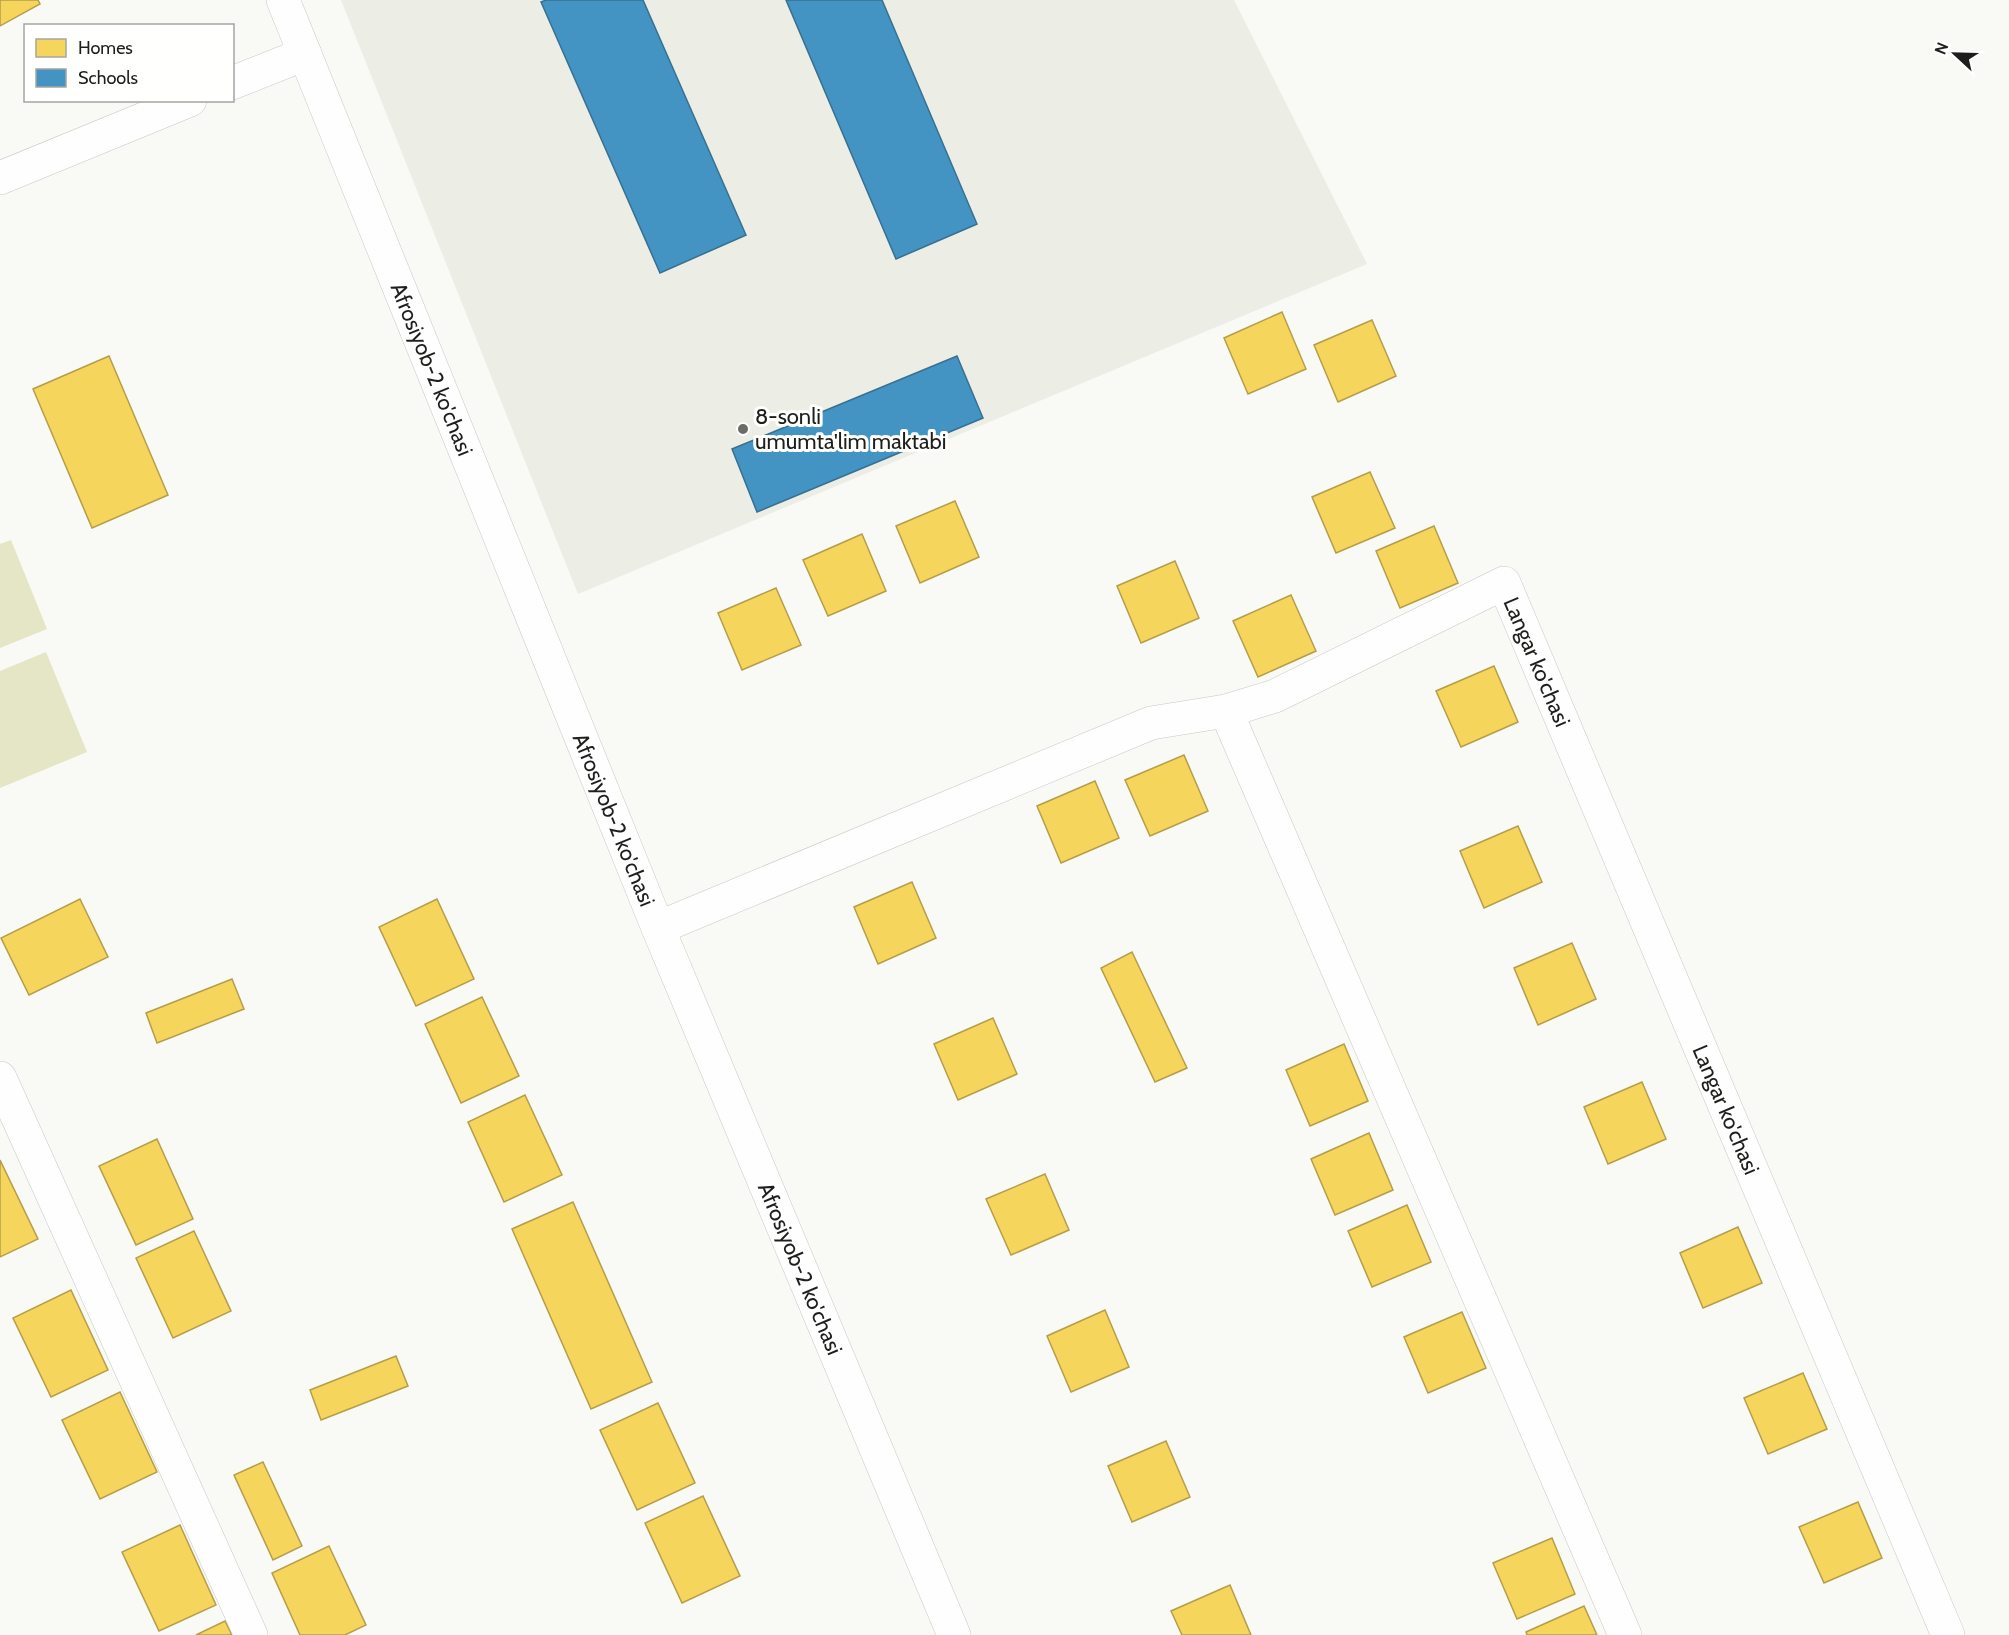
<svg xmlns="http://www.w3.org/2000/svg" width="2009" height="1635" viewBox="0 0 2009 1635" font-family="Cabin,sans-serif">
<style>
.built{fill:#ecede4}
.park{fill:#e4e6c5}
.homes{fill:#f6d55c;stroke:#b59e49;stroke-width:1.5}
.schools{fill:#4393c3;stroke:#387091;stroke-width:1.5}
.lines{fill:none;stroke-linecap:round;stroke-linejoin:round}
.street-casing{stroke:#c8c8c5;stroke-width:34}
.secondary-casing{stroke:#c8c8c5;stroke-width:34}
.primary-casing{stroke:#c8c8c5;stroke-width:34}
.street{stroke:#fefefe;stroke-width:33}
.secondary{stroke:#fefefe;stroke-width:33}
.primary{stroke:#fefefe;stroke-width:33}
.poi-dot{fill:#6b6b68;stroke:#fffffe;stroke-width:2}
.labels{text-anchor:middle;stroke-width:6;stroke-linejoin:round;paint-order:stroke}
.street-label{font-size:22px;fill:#1e1e1c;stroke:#fffffe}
.poi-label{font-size:22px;fill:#1e1e1c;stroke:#fffffe;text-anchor:start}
</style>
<rect width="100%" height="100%" fill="#f9f9f5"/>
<path class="built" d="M341,0H1234L1367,264L578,594Z"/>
<g class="park">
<path d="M11,540L47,629L0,648V544Z"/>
<path d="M46,652L87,752L0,788V671Z"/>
</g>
<g class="homes">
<path d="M0,0H38L40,4L0,26Z"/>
<path d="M1282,312L1306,369L1248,394L1224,338Z"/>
<path d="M1372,320L1396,376L1338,402L1314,345Z"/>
<path d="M109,356L168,495L92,528L33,389Z"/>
<path d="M1370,472L1395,528L1336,553L1312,497Z"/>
<path d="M955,501L979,557L920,583L896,526Z"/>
<path d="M1434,526L1458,583L1400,608L1376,551Z"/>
<path d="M862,534L886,591L828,616L803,560Z"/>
<path d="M1175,561L1199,618L1141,643L1117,586Z"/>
<path d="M776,588L801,645L742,670L718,613Z"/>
<path d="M1291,595L1316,651L1258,677L1233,621Z"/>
<path d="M1494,666L1518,722L1461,747L1436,691Z"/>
<path d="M1184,755L1208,811L1150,836L1125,780Z"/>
<path d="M1095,781L1119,838L1061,863L1037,806Z"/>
<path d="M1518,826L1542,882L1484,908L1460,851Z"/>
<path d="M912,882L936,938L878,964L854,907Z"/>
<path d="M80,899L108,957L29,995L1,938Z"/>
<path d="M437,899L474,979L416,1006L379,927Z"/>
<path d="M1572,943L1596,999L1538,1025L1514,968Z"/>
<path d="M1132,952L1187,1068L1155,1082L1101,968Z"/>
<path d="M232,979L244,1009L157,1043L146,1013Z"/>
<path d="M482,997L519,1076L461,1103L425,1024Z"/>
<path d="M993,1018L1017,1074L958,1100L934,1044Z"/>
<path d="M1344,1044L1368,1101L1310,1126L1286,1070Z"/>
<path d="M1642,1082L1666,1139L1608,1164L1584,1107Z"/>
<path d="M525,1095L562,1175L504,1202L468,1122Z"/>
<path d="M1369,1133L1393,1190L1335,1215L1311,1159Z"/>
<path d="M157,1139L193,1219L136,1245L99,1166Z"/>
<path d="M0,1160L38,1239L0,1257Z"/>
<path d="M1045,1174L1069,1230L1011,1255L986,1199Z"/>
<path d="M573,1202L652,1382L591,1409L512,1229Z"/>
<path d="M1407,1205L1431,1262L1372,1287L1348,1231Z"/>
<path d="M1738,1227L1762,1283L1703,1308L1680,1253Z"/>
<path d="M194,1231L231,1311L173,1338L136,1258Z"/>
<path d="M71,1290L108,1370L51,1397L13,1318Z"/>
<path d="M1105,1310L1129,1367L1071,1392L1047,1336Z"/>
<path d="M1462,1312L1486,1368L1428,1393L1404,1337Z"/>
<path d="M396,1356L408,1386L321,1420L310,1390Z"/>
<path d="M1803,1373L1827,1429L1768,1454L1744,1398Z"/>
<path d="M120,1392L157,1472L100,1499L62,1420Z"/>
<path d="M658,1403L695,1483L637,1510L600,1430Z"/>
<path d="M1166,1441L1190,1497L1132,1522L1108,1466Z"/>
<path d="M263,1462L302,1546L273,1560L234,1475Z"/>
<path d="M703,1496L740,1576L682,1603L645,1523Z"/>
<path d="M1858,1502L1882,1558L1824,1583L1799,1527Z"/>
<path d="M180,1525L216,1605L159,1631L122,1552Z"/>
<path d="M1552,1538L1575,1594L1517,1619L1493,1563Z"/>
<path d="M329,1546L366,1625L345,1635H300L272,1573Z"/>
<path d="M1230,1585L1251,1635H1182L1171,1611Z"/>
<path d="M1584,1606L1597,1635H1527L1526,1632Z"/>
<path d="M225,1621L232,1635H196Z"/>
</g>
<g class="schools">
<path d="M546,0H643L746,235L660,273L541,2Z"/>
<path d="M786,0H882L977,224L896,259Z"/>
<path d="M957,356L983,418L757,512L732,449Z"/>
</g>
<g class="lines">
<defs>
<g id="street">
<path d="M1226,711L1625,1635"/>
<path id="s1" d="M658,928L1151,723L1226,711L1275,696L1504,583L1948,1635"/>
<path d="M0,1078L251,1635"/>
</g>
<g id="secondary">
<path d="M232,83L305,54"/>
<path d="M0,178L190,100"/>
</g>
<g id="primary">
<path id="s2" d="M283,0L658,928L954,1635"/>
</g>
</defs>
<use href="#street" class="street-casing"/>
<use href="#secondary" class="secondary-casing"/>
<use href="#primary" class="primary-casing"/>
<use href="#street" class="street"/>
<use href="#secondary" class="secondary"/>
<use href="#primary" class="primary"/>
</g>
<circle class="poi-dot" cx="743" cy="429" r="6"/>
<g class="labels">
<g class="street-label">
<text dy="8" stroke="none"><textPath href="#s2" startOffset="398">Afrosiyob-2 ko'chasi</textPath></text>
<text dy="8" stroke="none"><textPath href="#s1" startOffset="1002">Langar ko'chasi</textPath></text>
<text dy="8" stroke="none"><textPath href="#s2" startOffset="884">Afrosiyob-2 ko'chasi</textPath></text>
<text dy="8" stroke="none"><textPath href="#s1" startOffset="1488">Langar ko'chasi</textPath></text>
<text dy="8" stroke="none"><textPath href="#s2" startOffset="1370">Afrosiyob-2 ko'chasi</textPath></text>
</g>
<g class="poi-label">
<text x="755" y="424">8-sonli<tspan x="755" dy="25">umumta'lim maktabi</tspan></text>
</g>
</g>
<rect x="24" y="24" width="210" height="78" fill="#fffffe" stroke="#a5a5a4" stroke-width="1.5"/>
<rect x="36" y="39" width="30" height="18" fill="#f6d55c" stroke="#a5a5a4" stroke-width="1.5"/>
<text x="78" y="54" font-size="18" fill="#1e1e1c">Homes</text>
<rect x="36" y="69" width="30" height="18" fill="#4393c3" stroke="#a5a5a4" stroke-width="1.5"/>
<text x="78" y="84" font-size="18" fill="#1e1e1c">Schools</text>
<g transform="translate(1955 54) rotate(292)" stroke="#fffffe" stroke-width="4.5" paint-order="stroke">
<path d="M0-4.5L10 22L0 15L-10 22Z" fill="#1e1e1c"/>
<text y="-9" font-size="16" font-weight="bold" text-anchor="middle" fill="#1e1e1c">N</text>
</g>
</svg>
